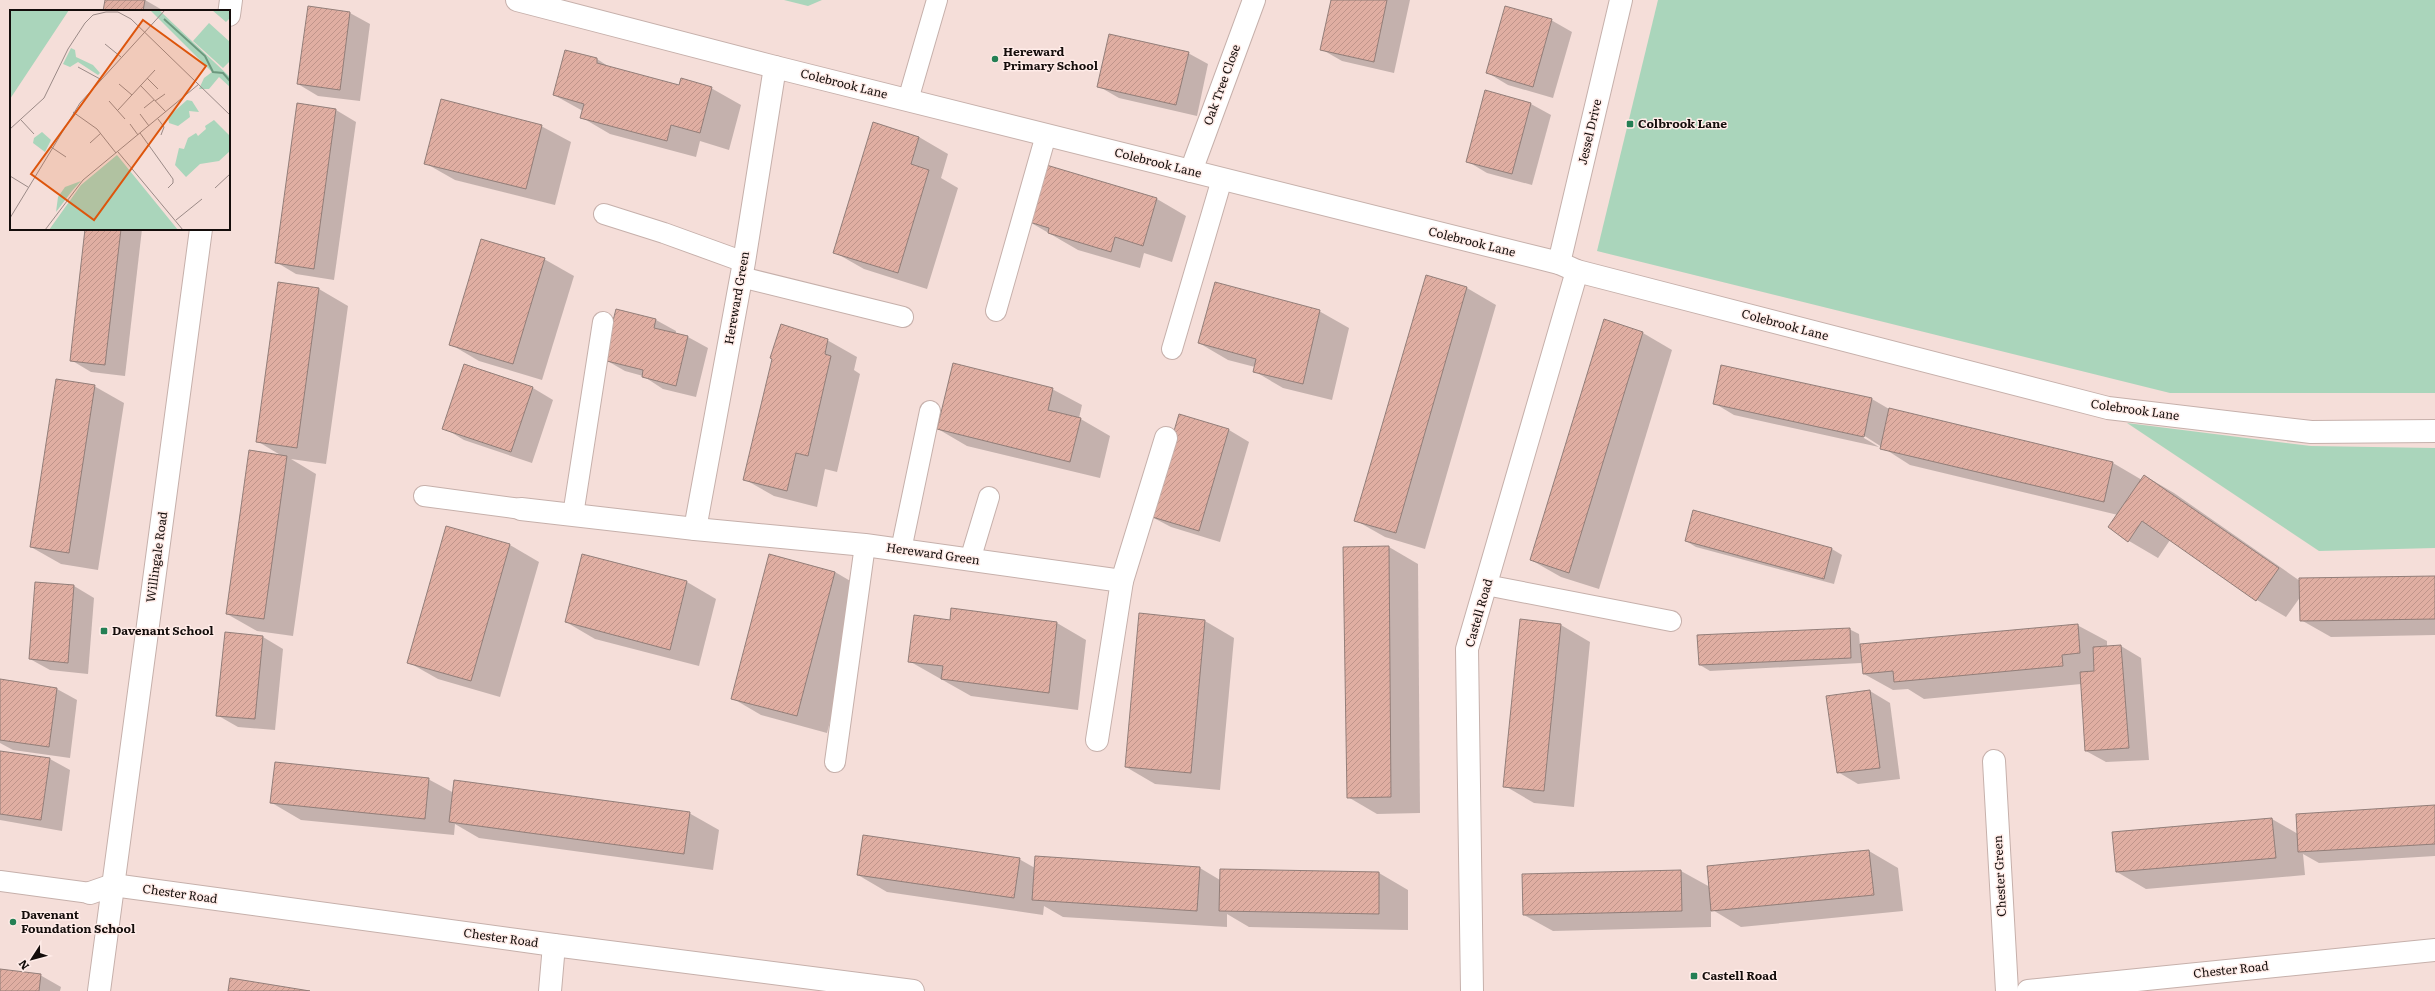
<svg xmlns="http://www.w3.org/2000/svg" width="2435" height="991" viewBox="0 0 2435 991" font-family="Literata,serif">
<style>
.green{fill:#aad5bb}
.shadow{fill:#0003}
.building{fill:url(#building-hatch);stroke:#927e79}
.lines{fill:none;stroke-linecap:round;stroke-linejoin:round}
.lane-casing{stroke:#c6b0ab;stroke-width:22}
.street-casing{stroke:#c6b0ab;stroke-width:24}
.lane{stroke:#fff;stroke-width:20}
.street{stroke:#fff;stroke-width:22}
.poi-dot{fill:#247f54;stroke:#ffece8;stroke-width:1.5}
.labels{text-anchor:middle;stroke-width:3;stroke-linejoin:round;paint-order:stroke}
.poi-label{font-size:12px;font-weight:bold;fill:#140d0b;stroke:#ffece8;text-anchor:start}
.street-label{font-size:12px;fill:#140d0b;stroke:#ffece8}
.inset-river{fill:none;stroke:#6c987e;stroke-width:2}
.inset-road{fill:none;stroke:#9b8a87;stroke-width:1}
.view{fill:#dd550c;fill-opacity:0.15;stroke:#dd550c;stroke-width:2}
.inset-edge{fill:none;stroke:#140d0b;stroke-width:2}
</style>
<defs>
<pattern id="building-hatch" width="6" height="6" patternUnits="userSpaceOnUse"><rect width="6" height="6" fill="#e0aea2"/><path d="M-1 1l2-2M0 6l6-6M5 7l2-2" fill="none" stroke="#bf948a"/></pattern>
</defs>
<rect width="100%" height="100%" fill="#f5ded9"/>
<g class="green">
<path d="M784,0H822L808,6Z"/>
<path d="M1658,0H2435V393H2170L1597,251Z"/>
<path d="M2127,423L2311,446L2435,448V548L2319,551Z"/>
</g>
<g class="shadow">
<path d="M106,0H145L164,11H104Z"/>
<path d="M1332,0H1410L1394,73L1342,61L1321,49Z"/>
<path d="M350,13L370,24L360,101L318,96L298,84Z"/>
<path d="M1551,20L1572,32L1553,98L1508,85L1488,73Z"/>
<path d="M566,51L597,59L611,68L680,86L711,88L741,105L729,150L700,141L696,157L610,134L581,117L583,111L554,95Z"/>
<path d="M1188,53L1208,64L1197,116L1119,98L1098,86Z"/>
<path d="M1531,104L1551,115L1532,185L1487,173L1467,161Z"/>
<path d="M336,110L356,122L334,280L296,274L276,262Z"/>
<path d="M873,124L919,137L948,154L941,178L958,188L927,289L864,269L834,252Z"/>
<path d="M541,126L571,142L555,205L455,180L425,163Z"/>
<path d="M1157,199L1186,216L1172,262L1144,253L1140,268L1078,250L1028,221Z"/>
<path d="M86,229H142L125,376L91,372L71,360Z"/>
<path d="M544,259L574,276L542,380L479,361L450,344Z"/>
<path d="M1427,276L1467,288L1496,305L1425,549L1385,537L1355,520Z"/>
<path d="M319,289L348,306L326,464L291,459L316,474L293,636L257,631L227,614L282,456L257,441Z"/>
<path d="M617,310L656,320L676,331V334L688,337L708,348L696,397L663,389L643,376L625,371L604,359Z"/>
<path d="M1319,311L1349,328L1332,400L1283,388L1254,371L1255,367L1228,360L1199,343Z"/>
<path d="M1643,333L1672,350L1599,589L1561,577L1531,560Z"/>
<path d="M827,340L857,357L854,370L860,374L837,472L825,469L817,507L774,496L744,479Z"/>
<path d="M465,365L533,388L553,400L532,463L464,440L444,428Z"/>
<path d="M94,386L124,403L98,570L61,564L31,547Z"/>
<path d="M1052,389L1082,405L1079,418L1110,436L1100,478L967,446L938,429Z"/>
<path d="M1872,399L1889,409L2113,463L2142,480L2145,476L2174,493L2300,581L2435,577V635L2331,637L2301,620V596L2286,617L2257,600L2170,540L2158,558L2129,541L2118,515L1910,465L1860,433L1859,435L1879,447L1734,415L1714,403Z"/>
<path d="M1180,415L1229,430L1249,442L1220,542L1171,527L1150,516Z"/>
<path d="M1694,512L1832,549L1842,555L1834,584L1696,547L1686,541Z"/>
<path d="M447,527L510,545L539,562L500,697L438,679L408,662Z"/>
<path d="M1389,547L1418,564L1420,813L1377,814L1348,797Z"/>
<path d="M583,555L687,582L716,599L699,666L595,639L566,622Z"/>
<path d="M770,555L835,572L864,589L827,733L761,715L732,698Z"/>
<path d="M74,586L94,598L88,674L50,670L30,659Z"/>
<path d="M952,609L1057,623L1086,640L1078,710L971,696L909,661L951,621Z"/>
<path d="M1205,621L1234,638L1220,790L1155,784L1126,767Z"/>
<path d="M1561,625L1590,642L1574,807L1534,803L1505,786Z"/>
<path d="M2077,625L2107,641V647L2121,646L2141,658L2149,760L2106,762L2086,751L2081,684L1924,699L1908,689L1893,690L1864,674L1862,650L1861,663L1710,671L1700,665L1849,629L1859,634L1860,646Z"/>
<path d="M263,637L283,649L275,730L238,727L217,715Z"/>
<path d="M0,681L57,689L77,700L70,758L13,750L0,743Z"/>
<path d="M1870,691L1890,703L1900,779L1858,784L1838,772Z"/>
<path d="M0,752L50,759L70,770L62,831L0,820Z"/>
<path d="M428,779L454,793L689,813L719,830L713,870L479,838L455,824L454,835L301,820L272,803Z"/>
<path d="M2435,806V856L2319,863L2303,854L2305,875L2146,889L2117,872L2272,819L2298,834Z"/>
<path d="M1869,851L1898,868L1903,911L1741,927L1711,909V927L1553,931L1524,915L1681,871L1710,887Z"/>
<path d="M1019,859L1035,868H1200L1220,880L1379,873L1408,890V930L1249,927L1227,914V927L1063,917L1044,906L1043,915L887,892L858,875Z"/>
<path d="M0,970L40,975L61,987L60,991H0Z"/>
</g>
<g class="building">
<path d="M105,0H145L143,11H103Z"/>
<path d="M1331,0H1387L1374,62L1320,50Z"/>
<path d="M308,6L350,12L340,90L297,84Z"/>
<path d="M1505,6L1552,19L1533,87L1486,73Z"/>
<path d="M1109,34L1189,52L1176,105L1097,87Z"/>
<path d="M565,50L597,58V63L679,85L681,78L712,87L700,133L671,125L667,141L580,118L584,104L553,95Z"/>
<path d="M1485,90L1531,103L1512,174L1466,162Z"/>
<path d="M441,99L542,125L526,189L424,164Z"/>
<path d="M297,103L336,109L314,269L275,263Z"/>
<path d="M873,122L919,137L911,164L929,170L898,273L833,253Z"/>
<path d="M1043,164L1157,198L1143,246L1115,237L1111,252L1048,233L1049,228L1026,221Z"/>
<path d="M85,229H121L105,365L70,361Z"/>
<path d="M481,239L545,258L513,364L449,345Z"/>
<path d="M1426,275L1467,287L1396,533L1354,521Z"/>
<path d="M278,282L319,288L297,448L256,442Z"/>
<path d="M1215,282L1320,310L1303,384L1253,372L1256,359L1198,343Z"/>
<path d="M616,309L656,319L654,328L688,336L676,386L642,377L643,370L603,360Z"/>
<path d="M1604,319L1643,332L1569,573L1530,560Z"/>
<path d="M781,324L828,339L825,354L831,356L808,456L796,453L787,491L743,480L772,359L770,358Z"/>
<path d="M953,363L1053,388L1048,410L1081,418L1070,462L937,429Z"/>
<path d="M464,364L533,387L511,452L442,429Z"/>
<path d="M1721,365L1872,398L1864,437L1713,404Z"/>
<path d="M56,379L95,385L69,553L30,547Z"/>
<path d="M1889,408L2113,462L2104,502L1880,449Z"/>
<path d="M1179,414L1229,429L1199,531L1149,516Z"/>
<path d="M249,450L287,456L264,619L226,614Z"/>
<path d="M2144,475L2279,568L2256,601L2142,521L2128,542L2108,527Z"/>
<path d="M1693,510L1832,548L1824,579L1685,541Z"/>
<path d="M446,526L510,544L471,681L407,663Z"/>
<path d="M1389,546L1391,797L1347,798L1343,547Z"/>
<path d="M582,554L687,581L670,650L565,622Z"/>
<path d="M769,554L835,572L797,716L731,699Z"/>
<path d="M2435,576V619L2300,621L2299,578Z"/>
<path d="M35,582L74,585L68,663L29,659Z"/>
<path d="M951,608L1057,622L1049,693L941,679L943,666L908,662L914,615L950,620Z"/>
<path d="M1139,613L1205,620L1191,773L1125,767Z"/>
<path d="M1520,619L1561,624L1544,791L1503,787Z"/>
<path d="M2078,624L2080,653L2062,655L2063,666L1894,682L1893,671L1863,674L1860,644Z"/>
<path d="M1850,628L1851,658L1699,665L1697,635Z"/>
<path d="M225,632L263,636L255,719L216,716Z"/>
<path d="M2121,645L2129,748L2085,751L2080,672L2094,671L2093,647Z"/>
<path d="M0,679L57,688L49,747L0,740Z"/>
<path d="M1870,690L1880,768L1837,773L1826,696Z"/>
<path d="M0,751L50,758L41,820L0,814Z"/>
<path d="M275,762L429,778L425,819L270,803Z"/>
<path d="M454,780L690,812L684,854L449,822Z"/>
<path d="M2435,805V844L2298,852L2296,814Z"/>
<path d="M2272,818L2276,858L2116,872L2112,832Z"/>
<path d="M863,835L1020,858L1014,898L857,875Z"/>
<path d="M1869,850L1874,895L1711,911L1707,866Z"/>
<path d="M1035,856L1200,867L1197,911L1032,900Z"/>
<path d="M1220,869L1379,872V914L1219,911Z"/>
<path d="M1681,870L1682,911L1523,915L1522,874Z"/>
<path d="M0,969L41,974L39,991H0Z"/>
<path d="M230,978L310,991H228Z"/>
</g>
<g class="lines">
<defs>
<g id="lane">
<path d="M908,100L937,0"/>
<path d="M604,214L664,233L744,262"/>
<path d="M741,277L903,317"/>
<path d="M996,311L1046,135"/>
<path d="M1172,349L1222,179"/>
<path d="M424,496L521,509"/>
<path d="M573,515L603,322"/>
<path d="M901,550L930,411"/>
<path d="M970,560L989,497"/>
<path d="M1486,585L1671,621"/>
<path d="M835,762L865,545"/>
<path d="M0,881L90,893"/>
</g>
<g id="street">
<path d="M517,0L775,67L1559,263L1577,271L2108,408L2311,432L2435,431"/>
<path d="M229,15L231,0"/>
<path d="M1191,171L1254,0"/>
<path d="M1559,263L1621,0"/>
<path d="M521,509L695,529L865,545L1122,581"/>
<path d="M695,529L744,262L775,67"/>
<path d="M1097,740L1122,581L1166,438"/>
<path d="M1994,761L2007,991"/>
<path d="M90,893L113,885L554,945L913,991"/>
<path d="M99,991L201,229"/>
<path d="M550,991L554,945"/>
<path d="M1472,991L1467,649L1577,271"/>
<path d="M2028,991L2435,950"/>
</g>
</defs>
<use href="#lane" class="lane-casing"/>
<use href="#street" class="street-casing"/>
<use href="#lane" class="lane"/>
<use href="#street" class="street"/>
</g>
<g class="poi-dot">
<circle cx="995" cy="59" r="4"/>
<rect x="1626" y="120" width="8" height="8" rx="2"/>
<rect x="100" y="627" width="8" height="8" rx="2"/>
<circle cx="13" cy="922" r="4"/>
<rect x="1690" y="972" width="8" height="8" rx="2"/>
</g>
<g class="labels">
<g class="poi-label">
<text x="1003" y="56">Hereward<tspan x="1003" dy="14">Primary School</tspan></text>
<text x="1638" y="128">Colbrook Lane</text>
<text x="112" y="635">Davenant School</text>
<text x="21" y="919">Davenant<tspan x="21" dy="14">Foundation School</tspan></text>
<text x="1702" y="980">Castell Road</text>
</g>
<g class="street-label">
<text transform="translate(844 84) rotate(14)" y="4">Colebrook Lane</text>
<text transform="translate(1222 85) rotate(-70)" y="4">Oak Tree Close</text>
<text transform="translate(1590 132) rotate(-77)" y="4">Jessel Drive</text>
<text transform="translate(1158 163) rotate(14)" y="4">Colebrook Lane</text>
<text transform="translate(1472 242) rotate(14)" y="4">Colebrook Lane</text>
<text transform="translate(737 298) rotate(-80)" y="4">Hereward Green</text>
<text transform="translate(1785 325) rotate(15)" y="4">Colebrook Lane</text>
<text transform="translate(2135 410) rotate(8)" y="4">Colebrook Lane</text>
<text transform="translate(933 554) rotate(8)" y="4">Hereward Green</text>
<text transform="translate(157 557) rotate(-82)" y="4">Willingale Road</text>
<text transform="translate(1479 613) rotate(-74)" y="4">Castell Road</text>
<text transform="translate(2000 876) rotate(-93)" y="4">Chester Green</text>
<text transform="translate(180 894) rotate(8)" y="4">Chester Road</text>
<text transform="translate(501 938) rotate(8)" y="4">Chester Road</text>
<text transform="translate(2231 970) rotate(-6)" y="4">Chester Road</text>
</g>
</g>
<g transform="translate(10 10)">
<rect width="220" height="220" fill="#f5ded9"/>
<path d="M202,0H220V8L216,12ZM199,13L220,32V51L213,58L183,31ZM61,38L65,40L66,47L83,55L90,63L88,65L68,52L60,57L53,54ZM177,90L182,91L189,102L179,101L180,107L168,116L159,113L158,107ZM204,110L220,126V141L209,151L190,154L176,167L165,155L169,138L174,139L178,128L186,123L188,126L196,119L195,116ZM32,122L41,130L35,142L23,133L24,128ZM107,145L168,220H39L71,175ZM71,171L62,181L46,202L48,187L55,177Z" fill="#aad5bb"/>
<path d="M0,0H59L0,89ZM140,0H149L220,67V77L209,67L199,79H189L194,68L202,62Z" fill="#aad5bb"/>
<path class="inset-river" d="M154,9L195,46L203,62L213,63L220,71"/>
<path class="inset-road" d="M95,34L111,47M68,57L90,69M137,68L148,79M109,74L122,85M130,75L156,102M99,91L115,109M145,91L155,84M134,98L144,90M108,100L145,60M63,102L87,119L106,143M130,104L139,116M148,109L154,117L151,125M11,110L24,124M120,114L128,125M0,119L34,88L58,39L75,13L83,5L96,2H108L121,9L220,105M130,123L163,169V173L158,178M80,133L91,123M41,137L56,147M108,142L173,220M0,166L18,177M205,178L220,164M0,208L70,93L155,0M166,210L192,189M35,220L73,170L189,74"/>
<path class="view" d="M133,10L196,56L84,210L21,164Z"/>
<rect width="220" height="220" class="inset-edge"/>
</g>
<g transform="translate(32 959) rotate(234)" stroke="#ffece8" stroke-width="3" paint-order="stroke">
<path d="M0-3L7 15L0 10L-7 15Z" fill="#140d0b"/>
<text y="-6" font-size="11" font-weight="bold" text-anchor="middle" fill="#140d0b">N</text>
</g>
</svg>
